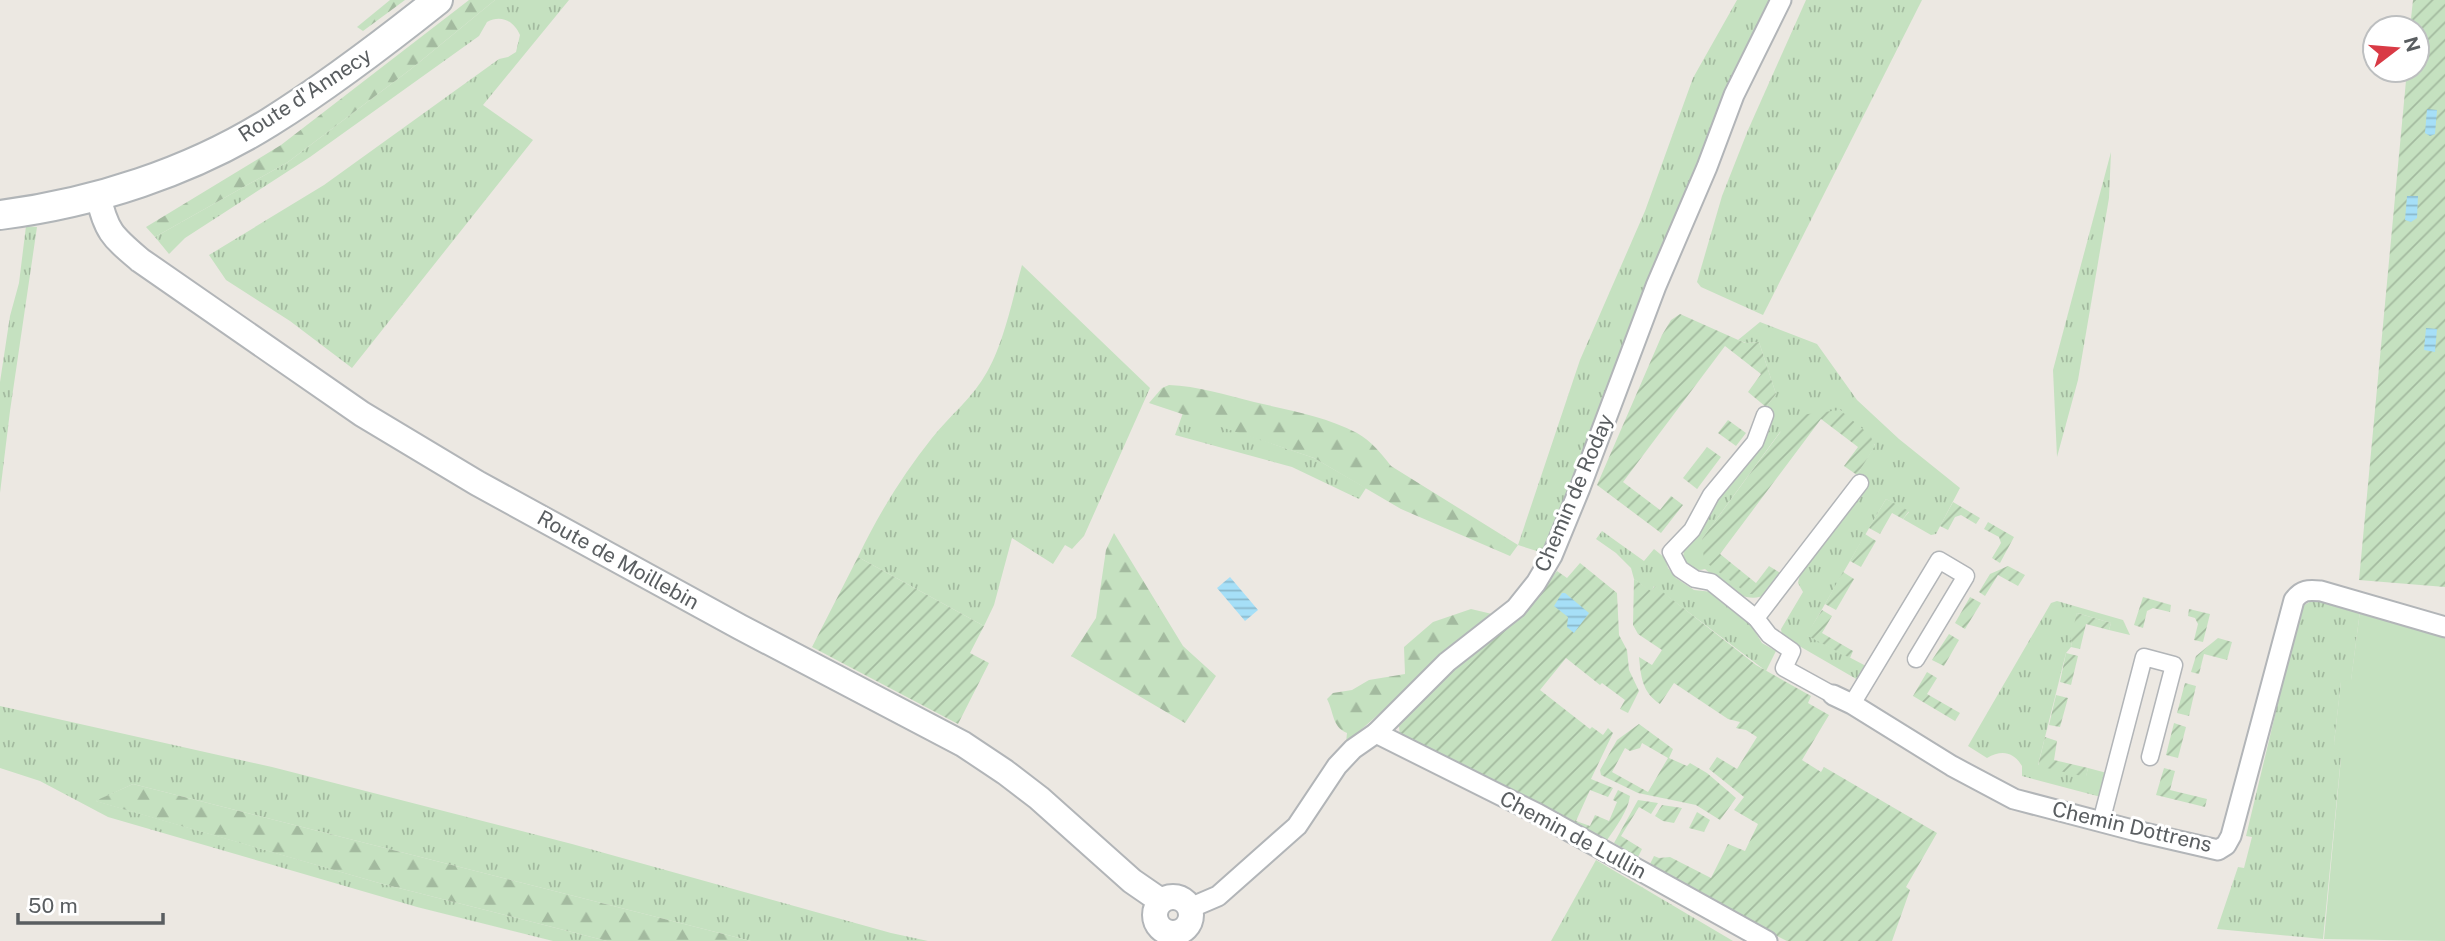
<svg xmlns="http://www.w3.org/2000/svg" width="2445" height="941" viewBox="0 0 2445 941" font-family="'Public Sans',sans-serif">
<style>
.grass{fill:url(#grass-tufts)}
.forest{fill:url(#forest-firs)}
.garden{fill:url(#garden-furrows);fill-rule:evenodd}
.pitch{fill:#c5e1c0}
.water{fill:url(#water-rules)}
.lines{fill:none;stroke-linecap:round;stroke-linejoin:round}
.pedestrian-casing{stroke:#b2b5b8;stroke-width:19}
.minor-casing{stroke:#b2b5b8;stroke-width:23}
.tertiary-casing{stroke:#b2b5b8;stroke-width:28}
.secondary-casing{stroke:#b1b5b8;stroke-width:32}
.pedestrian{stroke:#fff;stroke-width:16}
.minor{stroke:#fff;stroke-width:19}
.tertiary{stroke:#fff;stroke-width:24}
.secondary{stroke:#fff;stroke-width:28}
.labels{text-anchor:middle;stroke-width:6;stroke-linejoin:round;paint-order:stroke}
.street-label{font-size:21px;fill:#5a5e61;stroke:#fff}
</style>
<defs>
<pattern id="grass-tufts" width="24" height="20" patternUnits="userSpaceOnUse" patternTransform="scale(1.75)"><rect width="24" height="20" fill="#c5e1c0"/><path d="M3 7l-1-3M5 7V3M7 7l1-3M15 17l-1-3M17 17v-4M19 17l1-3" fill="none" stroke="#a3ba9f"/></pattern>
<pattern id="forest-firs" width="22" height="20" patternUnits="userSpaceOnUse" patternTransform="scale(1.75)"><rect width="22" height="20" fill="#c5e1c0"/><path d="M5 1l3.5 6h-7zM16 11l3.5 6h-7z" fill="#a3ba9f"/></pattern>
<pattern id="garden-furrows" width="10" height="10" patternUnits="userSpaceOnUse" patternTransform="scale(1.75)"><rect width="10" height="10" fill="#c5e1c0"/><path d="M-1 1l2-2M0 10L10 0M9 11l2-2" fill="none" stroke="#a3ba9f"/></pattern>
<pattern id="water-rules" width="6" height="5" patternUnits="userSpaceOnUse" patternTransform="scale(1.75)"><rect width="6" height="5" fill="#a6dff7"/><path d="M0 2.5h6" fill="none" stroke="#8ab8cb"/></pattern>
</defs>
<rect width="100%" height="100%" fill="#ece8e2"/>
<g class="grass">
<path d="M495,0H569L483,105L533,140L352,368L290,321L226,280L209,255L324,185L499,59L508,57L516,52L520,35C514,21 501,14 487,22L479,36L310,157L185,238L169,254L155,237L288,162L411,69Z"/>
<path d="M1737,0H1771L1742,58L1543,553L1518,545L1580,360L1645,211L1693,78Z"/>
<path d="M1806,0H1922L1763,315L1701,287L1697,282L1722,196L1748,130Z"/>
<path d="M2111,152L2109,198L2078,380L2057,457L2053,370Z"/>
<path d="M26,226L37,227L10,411L0,493V382L10,316L19,283Z"/>
<path d="M1022,265L1150,388L1084,536L1072,549L1065,545L1053,564L1012,538L994,605L984,626L858,557C878,515 903,474 932,438C950,415 973,398 987,372C1004,343 1013,297 1022,265Z"/>
<path d="M1760,322L1817,344L1857,400L1899,439L1960,488L1936,534L1931,535L1903,519L1909,512L1886,499L1807,635L1866,666L1858,680L1782,636L1781,629L1803,592L1798,583L1800,574L1866,486L1857,475L1875,445L1840,410L1780,432L1702,539L1767,594C1744,607 1722,583 1705,569C1694,572 1690,568 1683,559L1684,549L1688,543L1696,538L1717,499L1750,462L1767,430L1773,411L1766,407L1776,394L1759,342L1746,343L1738,340Z"/>
<path d="M1183,413L1314,458L1366,488L1359,499L1292,467L1175,435Z"/>
<path d="M1602,531L1644,561L1654,549L1665,558L1668,568L1676,578L1694,590L1713,592L1751,625L1762,643L1776,651L1766,671L1654,586L1651,592L1634,579L1631,568L1616,553L1596,539Z"/>
<path d="M2314,599L2326,600L2360,611L2351,681L2341,682L2334,743L2341,757L2323,939L2217,929L2238,867L2244,868L2252,837L2246,836L2296,628L2303,606Z"/>
<path d="M2057,601L2123,620L2130,635L2109,630L2111,623L2077,613L2071,647L2066,653L2038,765L2086,776L2088,768L2107,773L2101,797L2022,776V766C2013,751 2001,750 1987,758L1968,746L2051,603Z"/>
<path d="M0,706L272,767L572,844L891,933L928,941H751L133,784L96,801L379,883L607,941H553L417,907L108,817L40,781L0,768Z"/>
<path d="M1596,860L1733,941H1551Z"/>
</g>
<g class="forest">
<path d="M390,0H405L363,31L357,27Z"/>
<path d="M469,0H495L411,69L288,162L155,237L146,227L281,145Z"/>
<path d="M1169,385C1197,386 1226,395 1254,402C1288,410 1325,416 1357,433C1371,441 1382,454 1391,466L1518,545L1510,556L1401,509L1314,458L1149,403L1162,388Z"/>
<path d="M1114,533L1183,646L1216,676L1185,723L1071,656L1096,618L1106,550Z"/>
<path d="M1471,609L1492,614L1346,743L1347,733C1332,727 1334,712 1327,699L1333,693L1352,690L1369,680L1405,674L1404,647L1433,622Z"/>
<path d="M133,784L751,941H607L379,883L95,801Z"/>
</g>
<g class="garden">
<path d="M2413,0H2445V587L2359,580L2407,70H2417V28H2410Z"/>
<path d="M1680,314L1745,343L1759,342L1776,394L1766,407L1748,392L1761,374L1725,346L1623,482L1660,510L1671,496L1683,505L1661,533L1597,485L1662,335L1671,320Z"/>
<path d="M1840,410L1870,435L1875,446L1857,475L1844,466L1858,447L1821,419L1720,554L1756,583L1769,566L1782,574L1767,594H1748L1704,561L1702,539L1792,416Z"/>
<path d="M1728,420L1746,433L1736,446L1718,433Z"/>
<path d="M1707,447L1721,457L1697,489L1683,478Z"/>
<path d="M1886,499L1909,511L1903,519L1892,513L1880,534L1869,528Z"/>
<path d="M1953,502L1980,518L1976,524L1961,515L1955,517L1948,530L1940,526Z"/>
<path d="M1988,522L2014,537L2000,563L1992,558L2001,543L1999,537L1984,529Z"/>
<path d="M1865,534L1876,541L1861,567L1850,561Z"/>
<path d="M858,557L984,626L970,653L989,663L958,724L812,647Z"/>
<path d="M1580,563L1617,593L1619,635L1627,650L1629,670L1639,691L1628,713L1620,709L1625,700L1602,683L1600,685L1566,658L1540,690L1590,729L1592,727L1603,735L1608,728L1613,733L1591,779L1613,788L1608,797L1590,790L1576,821L1590,826L1595,815L1609,821L1617,802L1613,800L1618,790L1630,796C1628,811 1616,827 1607,840L1400,738L1399,726L1446,671L1524,611L1557,571L1567,578Z"/>
<path d="M2008,566L2025,575L2018,586L1998,575L1985,596L1979,592L1990,574Z"/>
<path d="M1843,572L1854,579L1836,610L1825,604Z"/>
<path d="M1634,579L1651,591L1655,586L1756,665L1811,696L1808,703L1829,715L1802,760L1821,772L1824,767L1937,833L1906,887L1910,890L1892,941H1787L1716,906L1650,864L1654,856L1659,858L1670,857L1711,878L1728,844L1745,851L1758,824L1734,810L1744,797L1709,769L1717,757L1737,769L1757,737L1746,730L1736,728L1740,722L1728,719L1674,683L1660,704C1642,692 1641,677 1639,657L1652,665L1662,650L1638,634L1633,625Z"/>
<path d="M1970,597L1981,603L1965,629L1955,623Z"/>
<path d="M2143,597L2171,605L2170,612L2153,608L2147,611L2143,628L2134,625Z"/>
<path d="M2189,609L2210,614L2203,642L2194,640L2198,624L2195,618L2188,616Z"/>
<path d="M1822,610L1832,616L1822,633L1853,651L1850,658L1806,635Z"/>
<path d="M2077,613L2111,623L2109,630L2086,624L2080,649L2071,647L2072,641L2070,640Z"/>
<path d="M1949,634L1959,640L1944,666L1932,660Z"/>
<path d="M2218,638L2232,642L2227,660L2204,654L2199,674L2191,672L2196,656Z"/>
<path d="M2066,653L2078,656L2071,685L2060,682Z"/>
<path d="M1927,672L1937,678L1927,694L1960,713L1955,721L1913,696Z"/>
<path d="M2185,683L2196,686L2189,716L2177,713Z"/>
<path d="M2056,695L2068,698L2060,727L2049,725Z"/>
<path d="M2174,723L2186,727L2178,758L2166,755Z"/>
<path d="M1639,724L1673,749L1669,758L1687,766L1690,763L1707,773L1736,798L1720,820L1696,805L1638,793L1601,775L1600,770L1617,740ZM1642,743L1668,758L1648,792L1612,772L1625,748L1630,751L1640,748Z"/>
<path d="M2045,737L2057,741L2054,760L2088,768L2086,777L2038,766Z"/>
<path d="M2164,768L2175,771L2170,790L2207,799L2205,807L2156,795Z"/>
<path d="M1638,800L1658,803L1651,814L1639,807L1621,836L1642,849L1638,857L1614,843Z"/>
<path d="M1662,805L1682,808L1674,823L1663,821L1655,816Z"/>
<path d="M1697,812L1710,820L1704,832L1689,828Z"/>
</g>
<path class="pitch" d="M2360,611L2445,637V941L2324,939L2341,758L2337,757L2334,743L2341,681L2351,680Z"/>
<g class="water">
<path d="M2427,109L2437,110L2435,134L2430,136L2425,133Z"/>
<path d="M2407,196H2418L2417,218L2411,222L2405,220Z"/>
<path d="M2426,328L2437,329L2435,352L2424,350Z"/>
<path d="M1230,577L1258,610L1245,621L1217,588Z"/>
<path d="M1562,593H1565L1589,613L1574,633L1567,627L1568,617L1554,606Z"/>
</g>
<g class="lines">
<defs>
<g id="pedestrian">
<path d="M1765,415L1755,442L1711,495L1692,530L1671,552L1680,569L1695,579L1711,582L1756,618L1860,483"/>
<path d="M1756,618L1769,635L1792,651L1784,668L1833,695"/>
<path d="M1852,704L1939,560L1966,576L1916,659"/>
<path d="M2101,822L2144,657L2174,665L2150,757"/>
</g>
<g id="minor">
<path d="M1833,695L1852,704L1952,766L2014,799L2140,832L2218,850L2226,845L2231,836L2294,600C2302,589 2309,590 2321,591L2445,627"/>
<path d="M1376,733L1538,814L1767,941"/>
<path d="M1190,908L1218,896L1297,826L1337,766L1353,749L1376,733L1447,662L1516,608L1536,583L1552,556L1580,488L1656,286L1707,167L1734,95L1781,0"/>
</g>
<g id="tertiary">
<path d="M98,195C106,232 113,237 140,260L362,414L477,483L740,627L963,744L1005,772L1039,798L1132,881L1161,901"/>
<circle cx="1173" cy="915" r="18"/>
</g>
<path id="secondary" d="M0,215C94,203 190,172 270,122C329,85 384,43 438,0"/>
</defs>
<use href="#pedestrian" class="pedestrian-casing"/>
<use href="#minor" class="minor-casing"/>
<use href="#tertiary" class="tertiary-casing"/>
<use href="#secondary" class="secondary-casing"/>
<use href="#pedestrian" class="pedestrian"/>
<use href="#minor" class="minor"/>
<use href="#tertiary" class="tertiary"/>
<use href="#secondary" class="secondary"/>
</g>
<g class="labels">
<g class="street-label">
<text transform="translate(305 95) rotate(-33)" y="7">Route d'Annecy</text>
<text transform="translate(1574 493) rotate(-67)" y="7">Chemin de Roday</text>
<text transform="translate(618 560) rotate(29)" y="7">Route de Moillebin</text>
<text transform="translate(2132 827) rotate(13)" y="7">Chemin Dottrens</text>
<text transform="translate(1573 835) rotate(28)" y="7">Chemin de Lullin</text>
</g>
</g>
<g transform="translate(2396 49) rotate(74)"><circle r="33" fill="#ffffff" stroke="#bdbfc0" stroke-width="2"/>
<path d="M0-5L12 26L0 18L-12 26Z" fill="#d93a45"/>
<text y="-10" font-size="19" font-weight="bold" text-anchor="middle" fill="#5a5e61">N</text>
</g>
<path d="M18 913v10h145v-10" fill="none" stroke="#5a5e61" stroke-width="3.5"/>
<text x="28" y="913" font-size="21" fill="#5a5e61" stroke="#ffffff" stroke-width="5" paint-order="stroke">50 m</text>
</svg>
